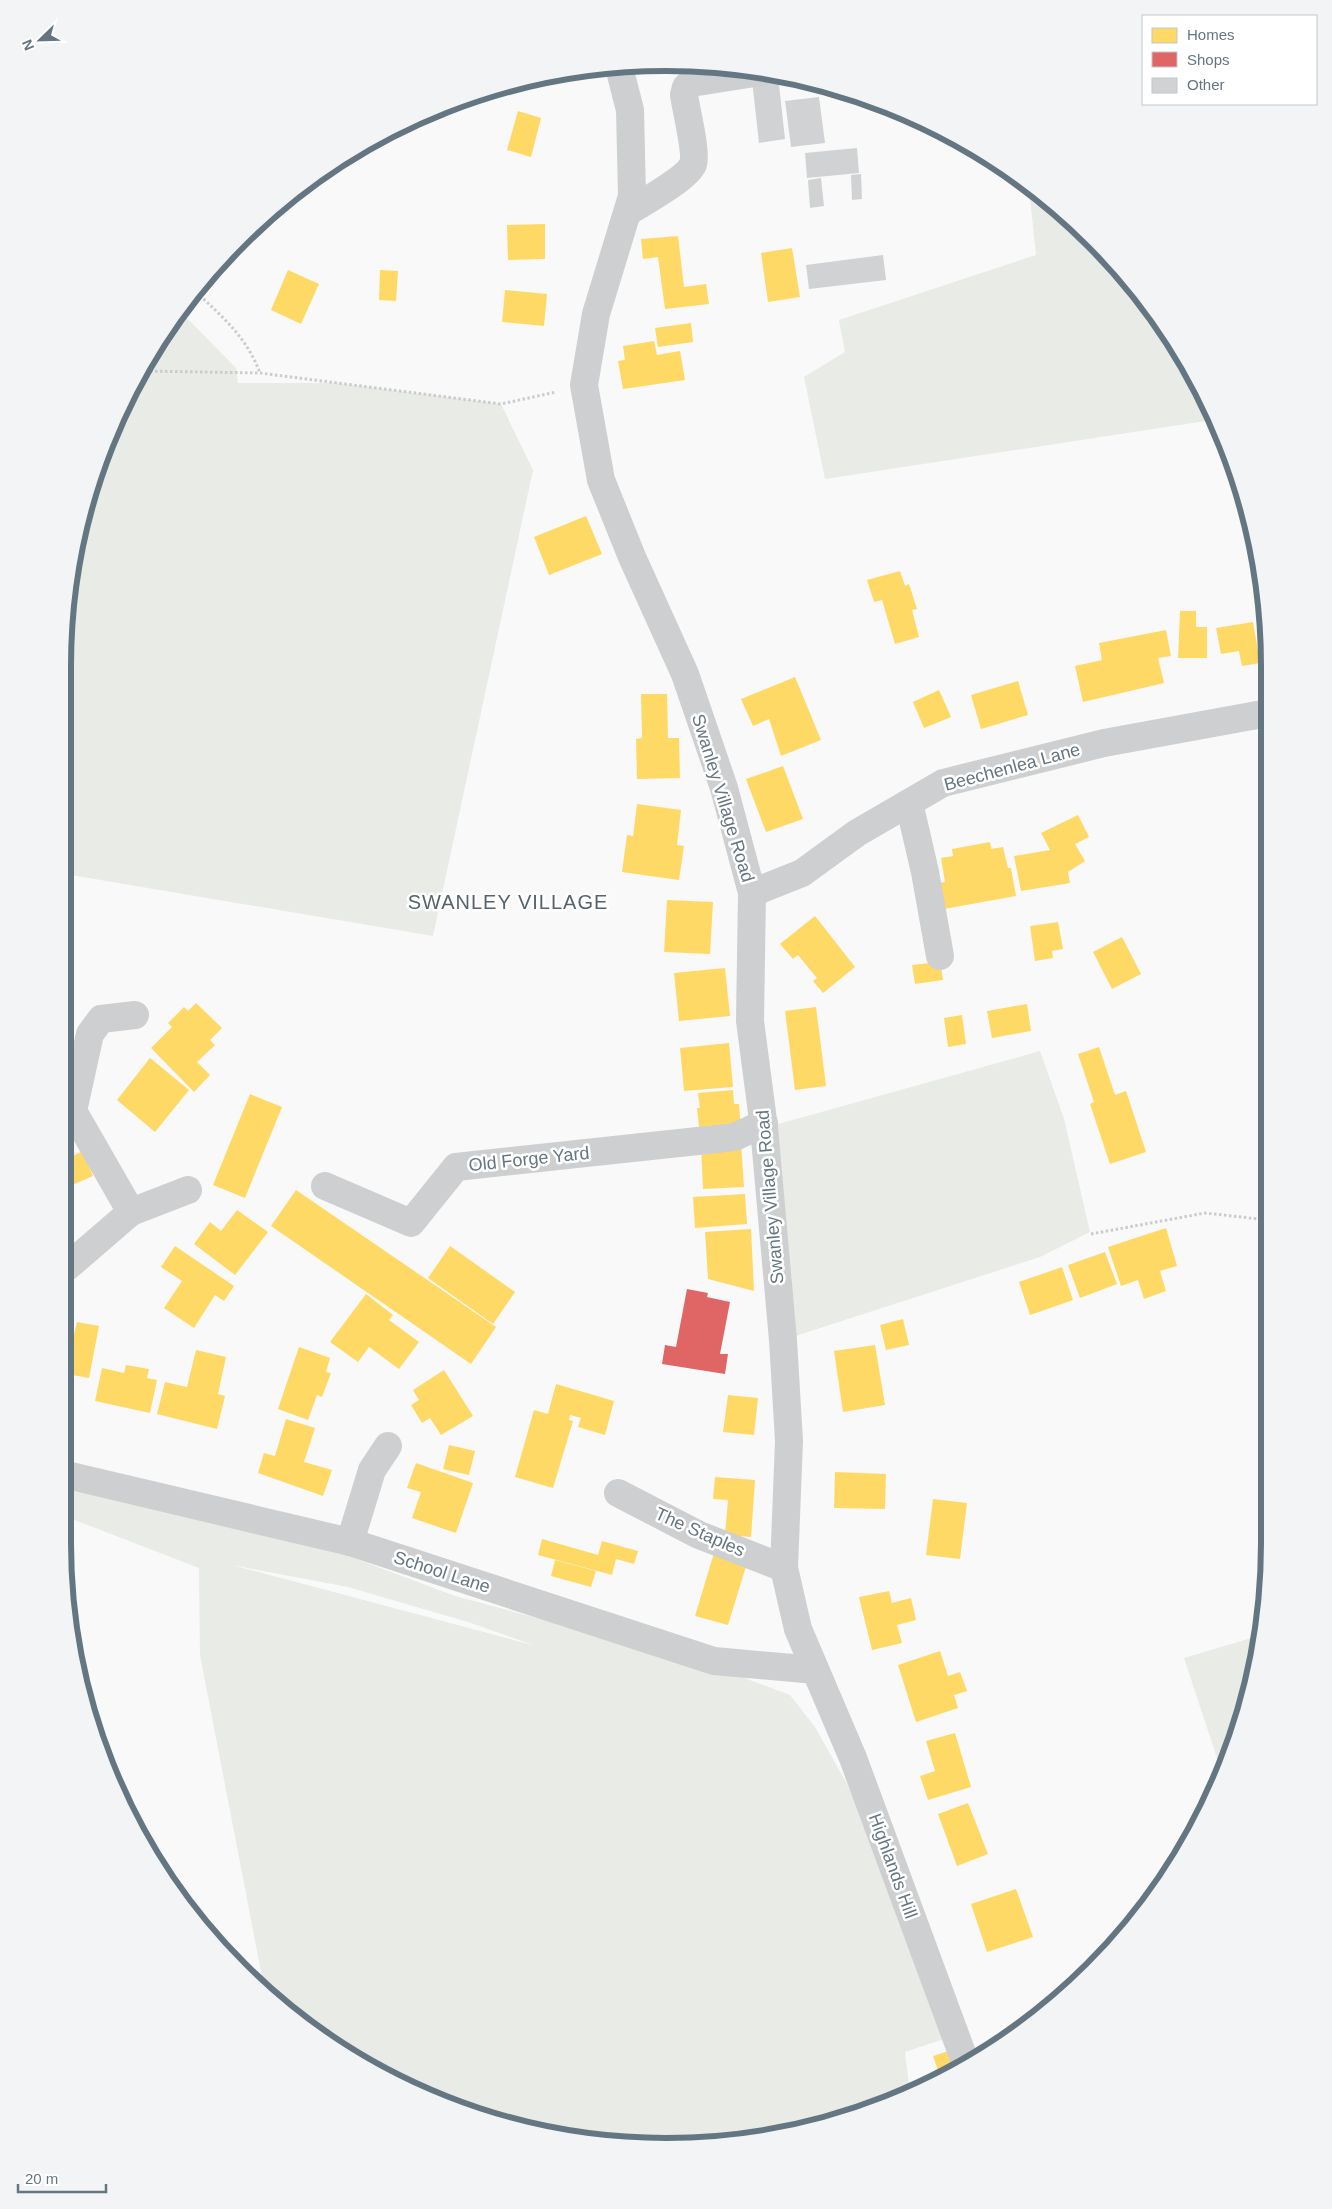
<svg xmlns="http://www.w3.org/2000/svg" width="1332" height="2209" viewBox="0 0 1332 2209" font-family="Arial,sans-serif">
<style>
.green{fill:#e8ebe6;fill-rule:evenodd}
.homes{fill:#ffd966}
.shops{fill:#e06666}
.building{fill:#d0d2d3}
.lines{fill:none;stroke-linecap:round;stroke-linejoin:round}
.path{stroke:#cbcccd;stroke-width:3;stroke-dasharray:2.5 2.5;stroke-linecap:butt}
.minor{stroke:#cecfd0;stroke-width:28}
.labels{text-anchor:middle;stroke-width:5;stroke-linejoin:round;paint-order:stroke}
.street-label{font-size:18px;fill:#657683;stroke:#fff}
.quarter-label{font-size:20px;letter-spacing:1px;fill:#57646e;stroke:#fff}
.rim{fill:none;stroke:#657683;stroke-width:6}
</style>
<rect width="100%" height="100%" fill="#f9f9f9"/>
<g class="green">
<path d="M1029,188L1120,268L1189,365L1212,420L825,479L804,377L845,352L839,320L1036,255Z"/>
<path d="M180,311L236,368L238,383H336L501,404L533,470L433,936L65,874L64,626L95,472L164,330Z"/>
<path d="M1040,1051L1064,1119L1090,1232L1040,1257L783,1340L764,1128Z"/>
<path d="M67,1478L330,1549L455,1596L704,1663L790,1695L815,1727L847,1784L889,1877L947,2038L905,2052L910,2094L860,2115L745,2141L666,2146L549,2135L472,2115L399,2084L299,2022L264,1987L200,1655L199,1568L67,1517ZM232,1565L348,1587L468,1622L536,1646Z"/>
<path d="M1258,1636L1237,1737L1221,1770L1184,1658Z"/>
</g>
<g class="homes">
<path d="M518,111L541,118L531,157L507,150Z"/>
<path d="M545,224V259L508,260L507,225Z"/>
<path d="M678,236L684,287L706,284L709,304L665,309L658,257L643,259L641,239Z"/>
<path d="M792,248L800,297L768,302L761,253Z"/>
<path d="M288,270L319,284L301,324L271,310Z"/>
<path d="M380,270L398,271L396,301L379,300Z"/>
<path d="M505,290L547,294L544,326L502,322Z"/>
<path d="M691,323L693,342L658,347L655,328Z"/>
<path d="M654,341L657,355L680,351L685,380L623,389L618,361L625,360L623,346Z"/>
<path d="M586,516L602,554L549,575L534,537Z"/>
<path d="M900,571L905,586L909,584L917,609L912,610L919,637L895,644L882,600L874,602L867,580Z"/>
<path d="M1180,611H1196V627H1207V658H1178Z"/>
<path d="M1253,622L1260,663L1242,666L1239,651L1221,654L1216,628Z"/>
<path d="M1166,630L1171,656L1158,658L1164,683L1083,702L1075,666L1102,660L1099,643Z"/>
<path d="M795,677L821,740L781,756L769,719L753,726L741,699Z"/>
<path d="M1018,681L1028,715L981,729L971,695Z"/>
<path d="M939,690L951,717L924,728L913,702Z"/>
<path d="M641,694H667L668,738H679L680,778L637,779L636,739L642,738Z"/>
<path d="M783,766L803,819L766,832L746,779Z"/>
<path d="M637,804L681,810L677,845L684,846L679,880L622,872L627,835L633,836Z"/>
<path d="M1078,815L1089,837L1075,844L1085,861L1068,872L1070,883L1021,891L1014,856L1050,850L1041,833Z"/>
<path d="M990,842L991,849L1003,847L1008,868H1011L1016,896L944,909L939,883L945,882L941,858L953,856L952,849Z"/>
<path d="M667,900L713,902L710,954L664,952Z"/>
<path d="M815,916L855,967L823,993L813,981L817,978L798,955L793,959L780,944Z"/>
<path d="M1058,922L1063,949L1052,951L1053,958L1035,961L1030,926Z"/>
<path d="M1122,937L1141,974L1112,989L1093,952Z"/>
<path d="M940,962L943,980L915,984L912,965Z"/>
<path d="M725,968L730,1016L679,1021L674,973Z"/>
<path d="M196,1003L222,1028L210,1040L215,1045L197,1062L210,1075L194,1092L151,1048L172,1027L168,1023L184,1007L188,1011Z"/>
<path d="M1027,1004L1031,1031L992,1038L987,1011Z"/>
<path d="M816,1007L826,1086L795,1090L785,1011Z"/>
<path d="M962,1015L966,1044L948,1047L944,1018Z"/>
<path d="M65,1019L73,1021L66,1043L65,1042Z"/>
<path d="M729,1043L733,1087L684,1091L680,1048Z"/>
<path d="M1099,1047L1115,1095L1126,1091L1146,1152L1110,1164L1090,1104L1094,1102L1078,1054Z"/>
<path d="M150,1058L189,1090L155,1132L117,1100Z"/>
<path d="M733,1090L734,1104H739L741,1132L700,1136L697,1108H700L698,1093Z"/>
<path d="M250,1094L282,1107L245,1198L213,1185Z"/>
<path d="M741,1143L744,1187L703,1189L701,1145Z"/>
<path d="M83,1151L93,1176L70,1186L66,1177V1159Z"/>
<path d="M296,1190L496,1327L471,1364L271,1226Z"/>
<path d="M745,1194L747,1224L695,1228L693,1197Z"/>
<path d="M237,1210L268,1232L235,1275L194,1244L210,1222L221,1231Z"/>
<path d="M1166,1228L1177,1266L1160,1271L1166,1291L1144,1299L1138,1280L1121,1286L1108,1247Z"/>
<path d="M751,1229L754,1291L708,1279L705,1232Z"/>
<path d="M175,1246L234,1286L224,1301L215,1295L194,1328L164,1308L182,1281L161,1267Z"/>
<path d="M450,1246L515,1292L493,1324L428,1278Z"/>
<path d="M1105,1252L1117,1284L1080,1298L1068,1265Z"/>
<path d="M1062,1267L1073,1300L1030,1315L1019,1282Z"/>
<path d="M366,1294L393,1315L389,1320L419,1342L399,1369L369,1347L358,1362L330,1342Z"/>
<path d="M903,1319L909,1345L886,1350L880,1325Z"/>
<path d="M77,1322L99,1326L89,1378L67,1374V1333L74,1335Z"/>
<path d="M875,1345L885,1405L843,1412L834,1351Z"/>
<path d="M299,1347L330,1358L326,1372L331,1373L322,1397L317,1395L308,1420L278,1409Z"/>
<path d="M196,1350L226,1357L218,1394L225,1396L217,1429L157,1414L165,1382L187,1387Z"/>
<path d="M126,1365L149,1369L147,1378L157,1380L150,1413L95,1401L102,1368L124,1373Z"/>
<path d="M444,1370L473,1416L441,1435L430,1418L422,1423L411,1405L419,1400L413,1390Z"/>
<path d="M556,1384L614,1401L605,1435L578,1427L581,1418L570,1415L569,1420L573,1421L553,1488L515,1477L534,1410L548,1414Z"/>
<path d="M728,1395L758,1398L754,1435L723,1432Z"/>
<path d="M286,1419L315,1428L304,1462L332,1470L323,1496L258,1473L264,1453L275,1456Z"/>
<path d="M449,1445L475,1451L469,1475L443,1469Z"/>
<path d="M416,1463L473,1483L456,1533L412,1518L421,1492L407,1488Z"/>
<path d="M835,1472L886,1474L885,1509L834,1508Z"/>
<path d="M715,1477L755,1480L751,1537L725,1535L728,1500L713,1499Z"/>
<path d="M933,1499L967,1503L960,1559L926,1555Z"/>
<path d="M542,1539L598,1555L602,1541L638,1551L634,1564L616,1559L612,1575L538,1555Z"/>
<path d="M714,1553L747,1563L728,1625L695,1616Z"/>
<path d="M555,1560L596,1571L591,1587L551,1576Z"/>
<path d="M889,1591L892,1603L911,1598L916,1620L897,1625L902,1643L872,1650L859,1597Z"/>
<path d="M940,1651L948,1676L960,1672L967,1691L954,1695L958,1708L916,1722L898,1665Z"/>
<path d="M955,1733L971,1787L928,1800L920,1776L935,1771L926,1741Z"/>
<path d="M968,1803L988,1854L957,1866L938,1814Z"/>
<path d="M1016,1889L1033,1937L987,1952L971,1904Z"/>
<path d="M1064,1993V1994L1043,2013L1039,2002Z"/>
<path d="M955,2049L961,2067L941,2079L933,2056Z"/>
</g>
<path class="shops" d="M687,1289L708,1293L707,1297L730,1302L720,1354H728L725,1374L662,1364L665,1345L676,1347Z"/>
<g class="building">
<path d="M778,76L785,139L759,143L752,80Z"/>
<path d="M819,97L825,143L791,147L785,101Z"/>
<path d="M857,148L859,173L807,178L805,153Z"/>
<path d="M861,174L862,199L852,200L851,175Z"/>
<path d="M821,178L824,206L810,208L808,180Z"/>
<path d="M883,255L886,280L809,289L806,265Z"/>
</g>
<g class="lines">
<g class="path">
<path d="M196,292C223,317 247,338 260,373"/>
<path d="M145,371L260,373L501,404L556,392"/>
<path d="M1091,1234L1205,1213L1268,1220"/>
</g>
<g class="minor">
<path d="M619,67L630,110L632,196L596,314L584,385L601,480L632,557L685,674L724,788L752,893L750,1021L764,1128L783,1340L789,1441L784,1568L798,1629L853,1758L966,2064"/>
<path d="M628,212C642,203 688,178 693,164C697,153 686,109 684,95L686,87L691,83L761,72"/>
<path d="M909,803L925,872L940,956"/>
<path d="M752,893L802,873L857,833L943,783L1104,743L1268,713"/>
<path d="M325,1186L411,1223L456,1167L735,1137L764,1123"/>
<path d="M131,1212L73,1111L90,1034L101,1019L135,1015"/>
<path d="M66,1268L131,1212L188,1190"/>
<path d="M67,1475L350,1542L714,1661L815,1670"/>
<path d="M618,1493L699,1535L784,1568"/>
<path d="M350,1542L372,1470L388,1446"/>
</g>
</g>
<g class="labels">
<g class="street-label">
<text transform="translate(1012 767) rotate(-15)" y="6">Beechenlea Lane</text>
<text transform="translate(723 798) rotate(73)" y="6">Swanley Village Road</text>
<text transform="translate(529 1159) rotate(-6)" y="6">Old Forge Yard</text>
<text transform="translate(770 1197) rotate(-95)" y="6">Swanley Village Road</text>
<text transform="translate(700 1532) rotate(24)" y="6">The Staples</text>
<text transform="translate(442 1572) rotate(18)" y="6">School Lane</text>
<text transform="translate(893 1866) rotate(70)" y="6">Highlands Hill</text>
</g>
<g class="quarter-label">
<text x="508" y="909">SWANLEY VILLAGE</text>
</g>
</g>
<path d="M0 0H1332V2209H0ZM666 71H666A595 595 0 0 1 1261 666V1543A595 595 0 0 1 666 2138H666A595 595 0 0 1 71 1543V666A595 595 0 0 1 666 71Z" fill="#f3f4f5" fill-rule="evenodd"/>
<path class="rim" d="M666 71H666A595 595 0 0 1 1261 666V1543A595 595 0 0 1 666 2138H666A595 595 0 0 1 71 1543V666A595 595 0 0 1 666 71Z"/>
<rect x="1142" y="15" width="175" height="90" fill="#ffffff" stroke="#c1c8cd"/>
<rect x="1152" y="28" width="25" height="15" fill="#ffd966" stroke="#c1c8cd"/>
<text x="1187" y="40" font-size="15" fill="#657683">Homes</text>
<rect x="1152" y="52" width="25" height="15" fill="#e06666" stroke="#c1c8cd"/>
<text x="1187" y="65" font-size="15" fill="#657683">Shops</text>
<rect x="1152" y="78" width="25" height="15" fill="#d0d2d3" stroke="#c1c8cd"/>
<text x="1187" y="90" font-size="15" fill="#657683">Other</text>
<g transform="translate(40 40) rotate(247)" stroke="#ffffff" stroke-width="4" paint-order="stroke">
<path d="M0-4L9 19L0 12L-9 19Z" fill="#657683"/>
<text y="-8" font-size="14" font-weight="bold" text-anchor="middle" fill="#657683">N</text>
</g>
<path d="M18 2184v8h88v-8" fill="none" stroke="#657683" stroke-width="2.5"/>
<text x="25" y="2184" font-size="15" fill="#657683" stroke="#ffffff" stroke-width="4" paint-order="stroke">20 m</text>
</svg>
